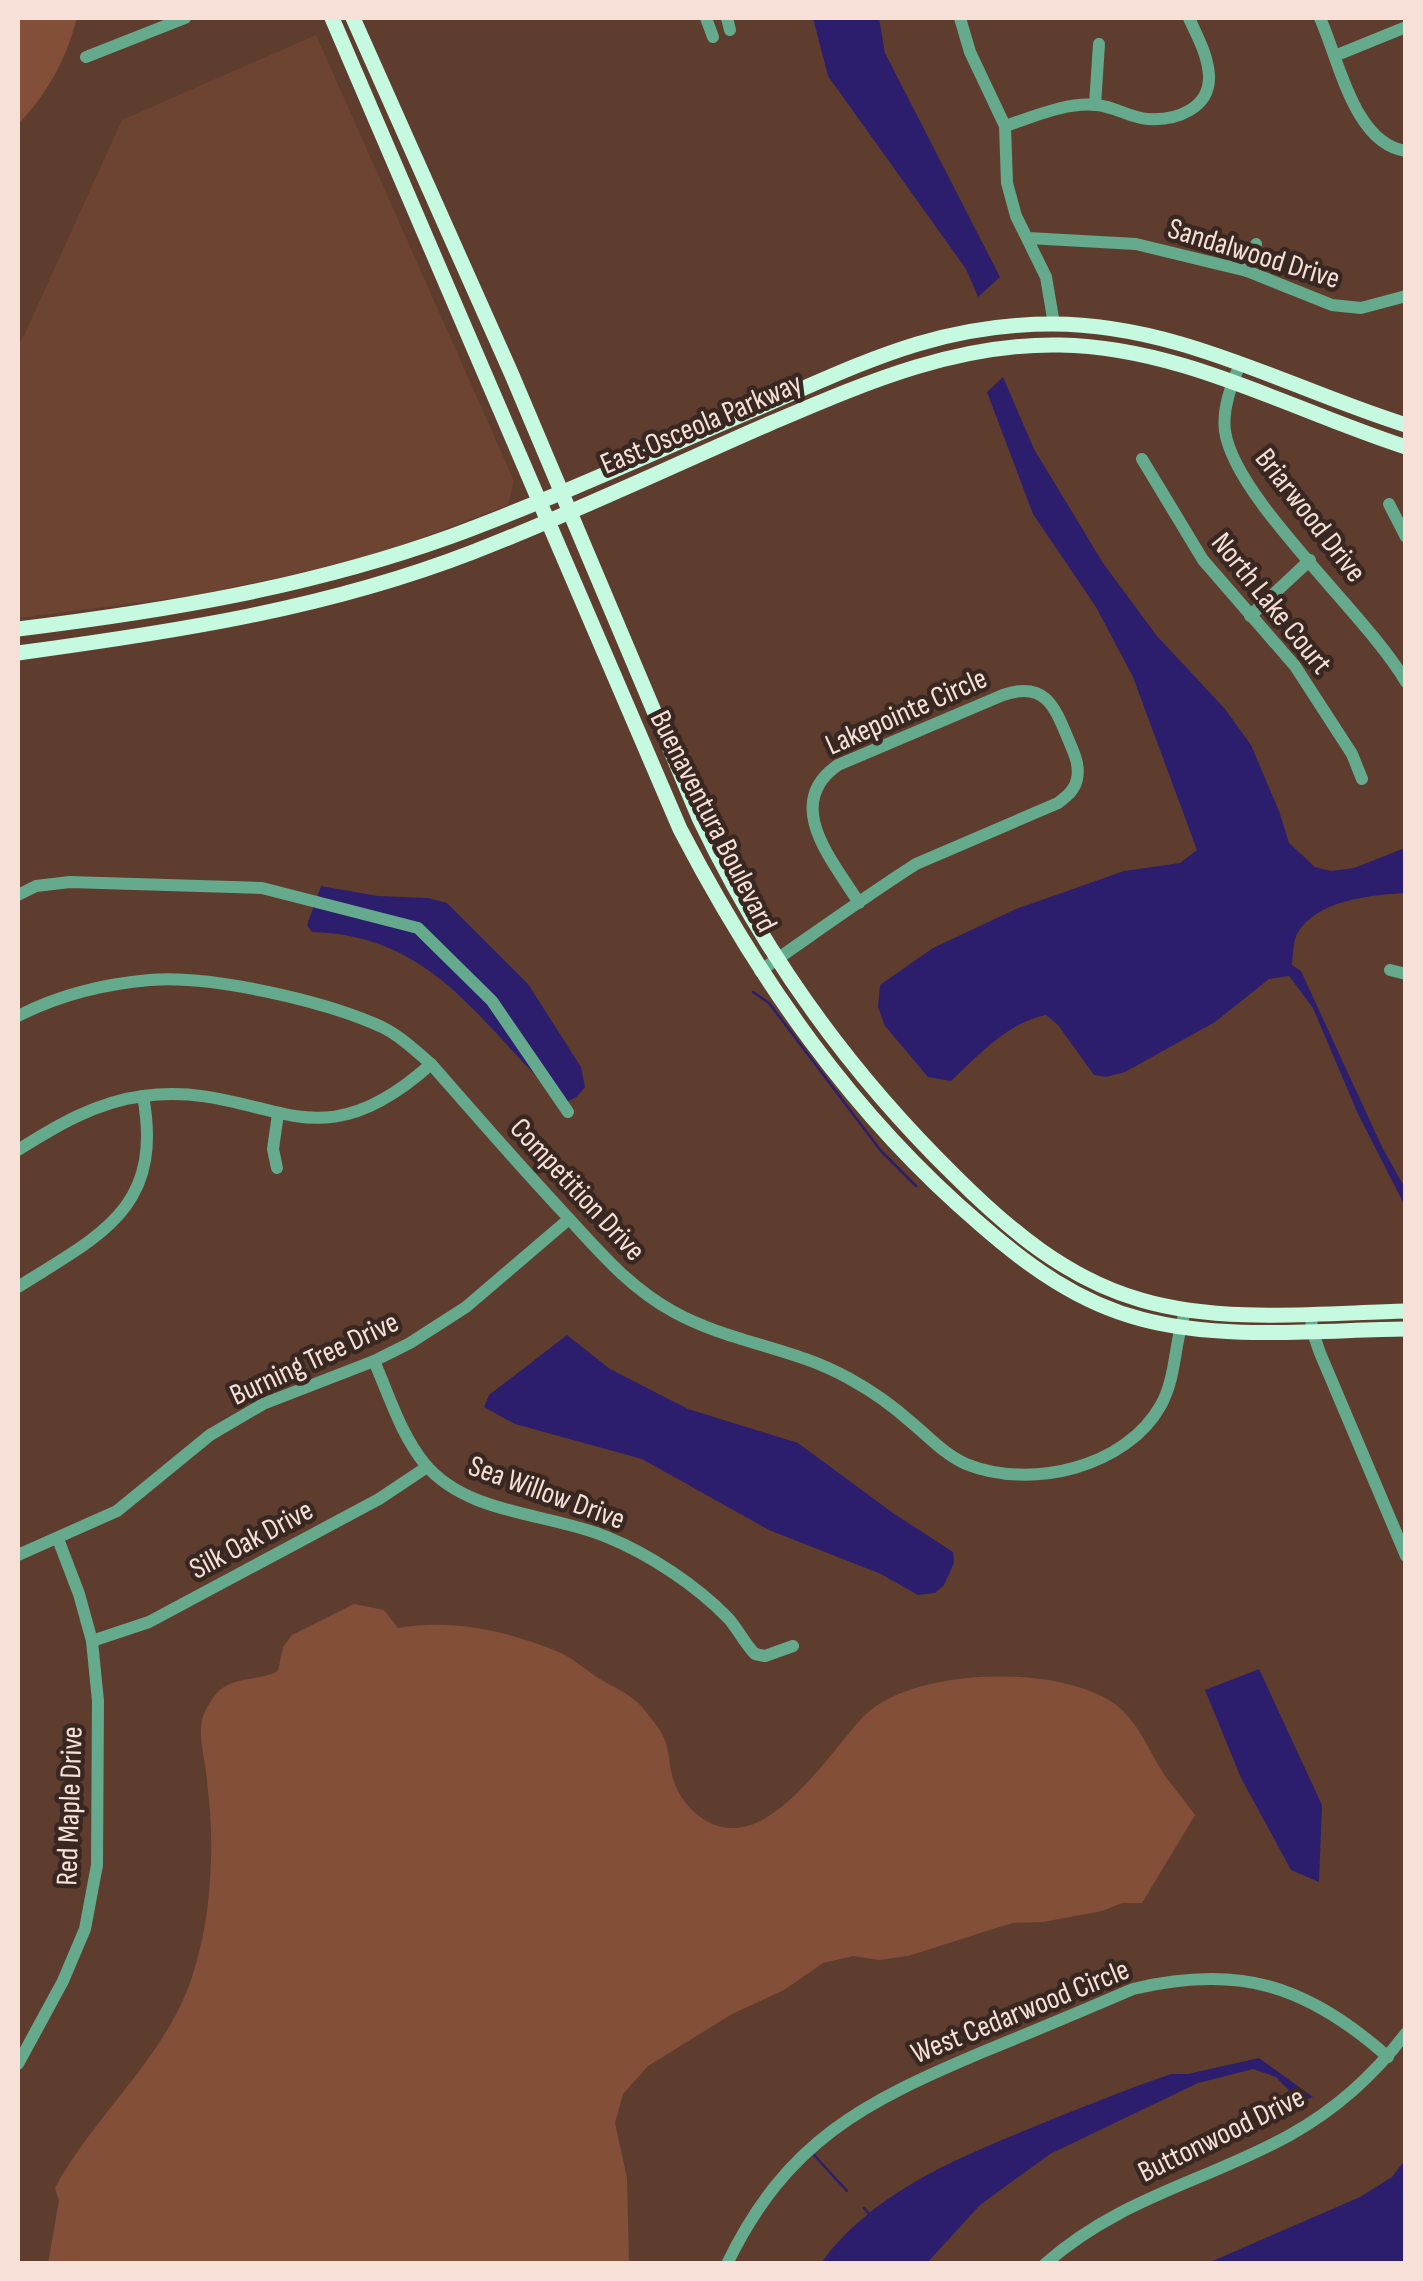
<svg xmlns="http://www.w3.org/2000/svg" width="1423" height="2281" viewBox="0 0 1423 2281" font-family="'Sofia Sans Condensed',sans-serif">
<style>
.built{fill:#6d4432}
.green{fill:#834f38}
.water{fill:#2c1e6c}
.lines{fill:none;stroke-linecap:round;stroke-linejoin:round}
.stream{stroke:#2c1e6c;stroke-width:2.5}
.minor{stroke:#65aa8c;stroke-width:12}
.major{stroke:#c5fae1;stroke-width:15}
.labels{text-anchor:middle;stroke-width:9;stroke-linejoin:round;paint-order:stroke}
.street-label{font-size:30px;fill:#f6e0d7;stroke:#382821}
</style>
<rect width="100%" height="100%" fill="#5f3d2e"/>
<path class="built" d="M316,35L514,481L508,505L369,558L192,596L18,618V343L22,340L122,120Z"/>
<g class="green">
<path d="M18,18H77C66,59 48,93 18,124Z"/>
<path d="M354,1604L384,1610L398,1628C451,1619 504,1630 554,1650C573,1657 587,1672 605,1682C618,1689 632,1696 642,1707C649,1716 660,1728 664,1738C670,1752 669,1768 674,1782C682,1805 705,1827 730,1828C782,1831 833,1748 865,1715C915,1666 1071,1663 1122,1710C1140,1727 1150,1752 1163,1773C1173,1787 1185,1801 1195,1815L1142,1903H1122L1102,1911L1043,1922L1012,1923L908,1956L879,1960L853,1956L823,1963L784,1990L732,2014L648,2066L623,2094L615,2123L627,2178L629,2263H48L59,2201L55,2188C94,2115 166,2057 192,1977C205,1937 210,1900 211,1858C212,1833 210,1806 207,1781C206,1762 198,1740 202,1721C203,1713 211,1700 216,1694C233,1675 258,1682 278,1671L283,1647L292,1635Z"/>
</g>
<g class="water">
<path d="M813,18H879L885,53L1000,277L978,297L966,269L828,76Z"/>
<path d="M1003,377L1034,449L1103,563L1157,636L1225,709L1251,745L1279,811L1289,843L1315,867L1331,871L1354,868L1405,848V893C1371,895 1316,900 1297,934C1293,942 1293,955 1292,965L1301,971L1383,1149L1405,1188V1206L1358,1114L1313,1008L1289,976L1269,979L1215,1022L1125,1072L1106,1077L1094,1075L1058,1025L1046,1015C1007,1023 979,1055 951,1081L928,1077L885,1026L878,1007L880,985L933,948L1016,909L1124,871L1180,863L1197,850L1133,677L1096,607L1033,514L987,392Z"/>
<path d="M321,886L378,896L428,898L447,903L528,984L581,1067L585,1087C579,1095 574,1101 563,1102C482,1029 437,935 312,932L307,925Z"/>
<path d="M567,1335L610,1369L688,1409L798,1443L893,1513L953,1552L954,1563L944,1585L935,1593L918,1595L881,1574L769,1530L642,1459L515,1424L484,1407L489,1395Z"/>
<path d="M1259,1669L1322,1805L1319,1882L1291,1870L1241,1778L1205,1690Z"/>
<path d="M1259,2058L1313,2097L1300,2102L1276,2077L1253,2069L1198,2083L1050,2154L980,2205L927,2263H821C872,2194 949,2162 1026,2130C1074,2110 1122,2091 1171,2074H1188Z"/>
<path d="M1405,2160V2263H1208L1360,2197L1392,2177Z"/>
</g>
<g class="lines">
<g class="stream">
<path d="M753,992L769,1003L881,1151L916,1186"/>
<path d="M814,2155L847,2191"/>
<path d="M864,2208L869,2214"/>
</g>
<g class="minor">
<path d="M706,18L713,37"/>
<path d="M727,18L730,30"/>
<path d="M960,18L970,52L1005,126L1007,183L1016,216L1046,277L1054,324"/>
<path d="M1320,18C1339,60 1354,144 1406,151"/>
<path d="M1337,55L1406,27"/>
<path d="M86,57L185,18"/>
<path d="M1095,105L1099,44"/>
<path d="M1005,126C1033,117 1066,102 1096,105C1114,106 1130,118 1148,119C1175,121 1210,109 1209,76C1208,55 1197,36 1189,18"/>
<path d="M1028,238L1136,244L1247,271L1332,305L1361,308L1406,296"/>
<path d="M1247,271L1256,244"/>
<path d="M1240,364C1232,384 1222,408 1225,431C1235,500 1366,613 1406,682"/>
<path d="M1142,459L1203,560L1295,666L1352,754L1362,779"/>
<path d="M1389,504L1406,537"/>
<path d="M1250,616L1310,560"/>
<path d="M18,895L36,886L70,882L262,888L418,928L492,1001L568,1112"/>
<path d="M1390,970L1406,974"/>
<path d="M760,971C812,935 863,898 916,864L1058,803C1067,796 1075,790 1077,779C1080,765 1074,753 1069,741C1055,708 1046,680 1003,695L838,765C781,804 834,862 859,903"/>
<path d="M18,1016C59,995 103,984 150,980C212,975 325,1001 382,1027C400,1036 415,1050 431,1064C474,1113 517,1163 562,1211C597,1249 628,1287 674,1312C730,1343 794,1347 850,1379C872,1391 893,1406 912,1423C929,1437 945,1455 966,1464C1030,1490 1126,1468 1161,1405C1177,1376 1174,1340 1186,1310"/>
<path d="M18,1150C56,1126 96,1102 143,1096C267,1080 310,1173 431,1064"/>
<path d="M277,1168L273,1149L278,1114"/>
<path d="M18,1287C100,1235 164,1209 143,1096"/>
<path d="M1311,1313L1312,1330L1320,1353L1406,1556"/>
<path d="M374,1361C389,1395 401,1435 425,1464C467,1515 550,1513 607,1537C649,1554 696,1585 728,1618C738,1629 744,1643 755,1654L765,1656L793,1646"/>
<path d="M18,1555L117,1511L210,1435L263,1404L374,1361L410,1343L466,1307L569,1219"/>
<path d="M92,1641L149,1622L379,1499L427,1467"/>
<path d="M18,2064L63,1981L85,1929L97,1865L98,1701L92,1641L79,1594L58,1539"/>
<path d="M727,2264C787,2140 864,2102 985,2051C1034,2031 1084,2010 1133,1989C1239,1964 1307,1985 1388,2057"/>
<path d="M1045,2264C1121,2197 1205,2182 1290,2135C1335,2110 1375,2074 1406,2033"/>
</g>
<g class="major">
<path d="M332,18L680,829C757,977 852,1115 980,1224C1028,1266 1079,1303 1141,1319C1223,1341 1321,1330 1406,1329"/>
<path d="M353,18L512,375L700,820C764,954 848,1071 954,1175C1008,1229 1067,1279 1141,1300C1222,1324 1322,1313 1406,1311"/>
<path d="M18,629C165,611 311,587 452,536C555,498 656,451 758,408C861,364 936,324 1052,324C1179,324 1288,388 1406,425"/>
<path d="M18,653C173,632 326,609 473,552C574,513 672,466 771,423C865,383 956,343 1060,345C1182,347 1291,410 1406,447"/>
</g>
</g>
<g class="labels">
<g class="street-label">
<text transform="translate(1254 253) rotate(17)" y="10">Sandalwood Drive</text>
<text transform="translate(701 423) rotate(-23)" y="10">East Osceola Parkway</text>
<text transform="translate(1311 515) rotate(52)" y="10">Briarwood Drive</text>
<text transform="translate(1272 603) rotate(51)" y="10">North Lake Court</text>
<text transform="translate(906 711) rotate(-24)" y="10">Lakepointe Circle</text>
<text transform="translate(714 821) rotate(63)" y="10">Buenaventura Boulevard</text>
<text transform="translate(578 1189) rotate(47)" y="10">Competition Drive</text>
<text transform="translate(314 1358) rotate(-25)" y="10">Burning Tree Drive</text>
<text transform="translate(547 1492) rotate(20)" y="10">Sea Willow Drive</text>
<text transform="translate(251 1539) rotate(-28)" y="10">Silk Oak Drive</text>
<text transform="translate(69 1806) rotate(-88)" y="10">Red Maple Drive</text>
<text transform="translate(1020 2011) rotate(-22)" y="10">West Cedarwood Circle</text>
<text transform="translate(1221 2134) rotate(-26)" y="10">Buttonwood Drive</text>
</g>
</g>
<rect width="1423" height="2281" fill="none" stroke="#f6e0d7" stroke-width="40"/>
</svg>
